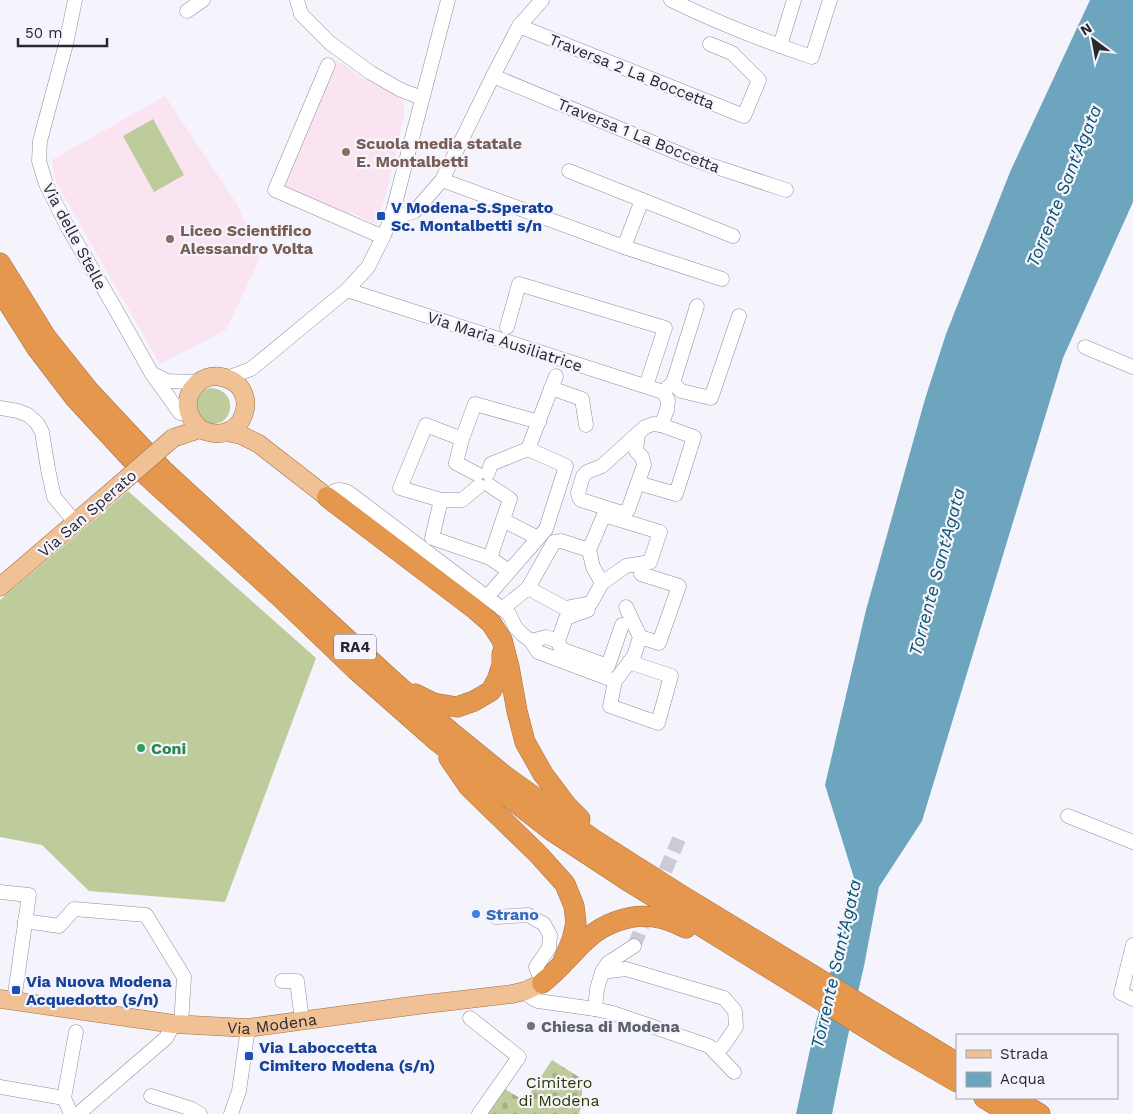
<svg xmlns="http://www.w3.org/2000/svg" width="1133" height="1114" viewBox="0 0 1133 1114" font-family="'Work Sans',sans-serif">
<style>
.education{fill:#fae4f1}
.grass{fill:#becb9b}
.cemetery{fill:url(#cemetery-stones)}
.water{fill:#6ea5be}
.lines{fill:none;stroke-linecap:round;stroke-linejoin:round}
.minor-tunnel{stroke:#cccbd3;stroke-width:14;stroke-dasharray:14 7;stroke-linecap:butt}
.minor-casing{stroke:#8f8c9f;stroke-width:15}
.major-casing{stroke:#a37043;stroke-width:19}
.highway-casing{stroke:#a37043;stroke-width:21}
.minor{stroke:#fff;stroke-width:14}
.major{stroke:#efc194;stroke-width:18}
.highway{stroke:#e5974d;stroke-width:20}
.major-bridge-casing{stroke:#a37043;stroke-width:19;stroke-linecap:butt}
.major-bridge{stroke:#efc194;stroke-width:18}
.education-dot{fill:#8d6e63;stroke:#f5f4fc;stroke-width:2}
.transit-dot{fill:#1a4fb4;stroke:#f5f4fc;stroke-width:2}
.leisure-dot{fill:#2e9e5b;stroke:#f5f4fc;stroke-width:2}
.shop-dot{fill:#3f7fe0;stroke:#f5f4fc;stroke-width:2}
.worship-dot{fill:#6b7280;stroke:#f5f4fc;stroke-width:2}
.labels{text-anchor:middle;stroke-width:4.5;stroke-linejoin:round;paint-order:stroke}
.shield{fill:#f5f4fc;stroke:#66656d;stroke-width:1}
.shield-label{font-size:15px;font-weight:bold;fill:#292830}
.street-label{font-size:16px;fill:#292830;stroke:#f5f4fc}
.education-label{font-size:16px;font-weight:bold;fill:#785e54;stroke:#f5f4fc;text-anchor:start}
.transit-label{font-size:16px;font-weight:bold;fill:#164399;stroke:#f5f4fc;text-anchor:start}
.leisure-label{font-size:16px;font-weight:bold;fill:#27864d;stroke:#f5f4fc;text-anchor:start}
.shop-label{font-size:16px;font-weight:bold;fill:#366cbe;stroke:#f5f4fc;text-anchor:start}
.worship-label{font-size:16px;font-weight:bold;fill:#5b616d;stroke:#f5f4fc;text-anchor:start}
.park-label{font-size:16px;fill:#2e3900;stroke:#f5f4fc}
.water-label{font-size:18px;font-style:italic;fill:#09556f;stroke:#f5f4fc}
</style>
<defs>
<pattern id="cemetery-stones" width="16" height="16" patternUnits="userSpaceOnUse" patternTransform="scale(1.25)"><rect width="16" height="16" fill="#becb9b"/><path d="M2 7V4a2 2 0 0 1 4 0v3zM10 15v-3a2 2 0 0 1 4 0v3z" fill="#a3ae86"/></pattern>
</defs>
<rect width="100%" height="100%" fill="#f5f4fc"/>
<g class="education">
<path d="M337,60L364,79L398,97L402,101L404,107V115L387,189L380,213L375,224L350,212L346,218L281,189Z"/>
<path d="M165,96L237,204L260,258L226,330L160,364L78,221L56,182L52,160Z"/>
</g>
<g class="grass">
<path d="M153,119L184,175L154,192L123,136Z"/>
<path d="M210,388C238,389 235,424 213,424C209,424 205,422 201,421L194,401L200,392Z"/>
<path d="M128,491L316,658L225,902L89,891L42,845L0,837V600Z"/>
</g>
<path class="cemetery" d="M552,1060L582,1079V1103L579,1114H486L503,1088L525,1101Z"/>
<path class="water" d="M1090,0H1133V202L1063,358L922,821L879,887L864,966L847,1040L832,1114H796L816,1022L841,935L854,878L825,785L866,610L925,399L946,334L1010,172Z"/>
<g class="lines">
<g class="minor-tunnel">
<path d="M657,890L679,839"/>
<path d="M634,946L649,910"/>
</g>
<defs>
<g id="minor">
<path d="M75,0L66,44L40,141L39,161L46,184L67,226L112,303L152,374L180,413L189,414"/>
<path d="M297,0L301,14L330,43L371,73L401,90L422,98"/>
<path d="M671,0C716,22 764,41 812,57L830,0"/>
<path d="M187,11L203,0"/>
<path d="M519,26L744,116L759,80L732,53L710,44"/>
<path d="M780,46L794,0"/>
<path d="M328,65L275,190L383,237"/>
<path d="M493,76L695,160L786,190"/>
<path d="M569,171L733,236"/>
<path d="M442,180L624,247L722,279"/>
<path d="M391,219L415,211L442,180L493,76L519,26L542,0"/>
<path d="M624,247L642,200"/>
<path d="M347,290L663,392"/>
<path d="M507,327L519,284L665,328L646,386"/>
<path d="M1085,347L1133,367"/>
<path d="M153,374L167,381L190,382L200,381"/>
<path d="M227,378L251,369L347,290L368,267L383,237L391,219L448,0"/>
<path d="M673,383L681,391L711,398L739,316"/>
<path d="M551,388L582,399L586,425"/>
<path d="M667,388L673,383L697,306"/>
<path d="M0,408L18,411L28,415L37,423L42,432L48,469L54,497L75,522"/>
<path d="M661,425L667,410L668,400L663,392"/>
<path d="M462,439L426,425L400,488L441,500H462L479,486"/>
<path d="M528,449L556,376"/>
<path d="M477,474L456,463L462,439L475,404L539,422"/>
<path d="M638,483L676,494L694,437L661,425L653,424L645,427L602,466L587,472L583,476L578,493L579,497L581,500L622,513L628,510L644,465L642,457L636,451L638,434"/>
<path d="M489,485L510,499L490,558"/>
<path d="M327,497C335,490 337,488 348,492L509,614L516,628L523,635L531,641L538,652L615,681"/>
<path d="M441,500L432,538L490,558L509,571"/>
<path d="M503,520L538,538"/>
<path d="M528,588L565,608L591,603L602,583L626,566L650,562L660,532L604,515L589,550L593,567L602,583"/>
<path d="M487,597L546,529L566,466L528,449L491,464L488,473"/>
<path d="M626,607L640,637L634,656L615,681L610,706L658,723L671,676L629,662"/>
<path d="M502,609L528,588L554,542L561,541L589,550"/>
<path d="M588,610L566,618L558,641L561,649L608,666L622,625"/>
<path d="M640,637L659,643L679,586L641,574"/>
<path d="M531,641L546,637L558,641"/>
<path d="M1068,816L1133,842"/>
<path d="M0,892L29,895L14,1001"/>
<path d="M496,917L528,915L544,924L550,935L549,948L536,967L542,983"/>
<path d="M25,921L59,926L74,909L146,915L184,977L181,1025"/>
<path d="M1133,945L1121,993L1133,999"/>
<path d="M602,972L608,963L634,946"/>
<path d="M282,981H297L302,1020"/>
<path d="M525,991L532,998L538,1001L595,1009L613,1013L709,1046L734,1072"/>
<path d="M595,1009L597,989L602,972L626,969L724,998L735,1011L736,1027L723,1046L715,1051"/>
<path d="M470,1018L519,1057L479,1114"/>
<path d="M0,1087L64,1098"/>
<path d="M151,1096L192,1109L200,1114"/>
<path d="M71,1114L64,1098L76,1032"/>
<path d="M78,1114L166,1038L174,1024"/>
<path d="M231,1114L239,1091L248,1028"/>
</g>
<g id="major">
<path d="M226,432L241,435L259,444L327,497"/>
<path d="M173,438L200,429C246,451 264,384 221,377C213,375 205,378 199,382C182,396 186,416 200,429"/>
<path d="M0,587L119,485"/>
<path id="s1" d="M0,999L174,1024L248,1028L418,1005L512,994L525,991L542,983"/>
</g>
<g id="highway">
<path d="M0,263L46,337L90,392L163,470L395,683L452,733L505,776L593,839L681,895L957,1063"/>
<path d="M0,290L36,347L75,398L148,477L280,597L355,669L438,742L552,831L625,879L900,1049L957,1082"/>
<path d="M327,497L476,610L491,623L502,640L509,667L517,711L525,742L543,774L567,806L580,819"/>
<path d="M415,694L433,703L457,707L474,701L491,691L497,680L502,665V654"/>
<path d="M449,758L469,787L538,854L565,884L574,906L576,923L572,940L561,966"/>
<path d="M542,983C558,971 571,954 586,940C602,924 631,913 654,917C665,918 676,923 686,928"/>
<path d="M984,1098L1010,1114"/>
<path d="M1013,1098L1040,1114"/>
</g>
</defs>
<use href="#minor" class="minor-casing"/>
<use href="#major" class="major-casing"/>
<use href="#highway" class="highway-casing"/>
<use href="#minor" class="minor"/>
<use href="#major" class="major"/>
<use href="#highway" class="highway"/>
<defs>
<path id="major-bridge" d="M119,485L173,438"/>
</defs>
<use href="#major-bridge" class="major-bridge-casing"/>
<use href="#major-bridge" class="major-bridge"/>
</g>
<g class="education-dot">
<circle cx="346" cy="152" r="5"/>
<circle cx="170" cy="239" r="5"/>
</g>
<g class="transit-dot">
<rect x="376" y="211" width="10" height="10" rx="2.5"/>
<rect x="11" y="985" width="10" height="10" rx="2.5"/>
<rect x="244" y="1051" width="10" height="10" rx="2.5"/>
</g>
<circle class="leisure-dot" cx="141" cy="748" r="5"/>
<circle class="shop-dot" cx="476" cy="914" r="5"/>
<circle class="worship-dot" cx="531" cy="1026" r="5"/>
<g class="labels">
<rect class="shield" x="334" y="634.5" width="42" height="25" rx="4"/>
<g class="shield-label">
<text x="355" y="652">RA4</text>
</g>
<g class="street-label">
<text transform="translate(632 71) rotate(22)" y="6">Traversa 2 La Boccetta</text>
<text transform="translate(639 135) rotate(22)" y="6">Traversa 1 La Boccetta</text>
<text transform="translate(75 236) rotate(62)" y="6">Via delle Stelle</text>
<text transform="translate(505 341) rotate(18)" y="6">Via Maria Ausiliatrice</text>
<text transform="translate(87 513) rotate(-41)" y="6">Via San Sperato</text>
<text dy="6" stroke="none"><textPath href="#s1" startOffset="274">Via Modena</textPath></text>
</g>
<g class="education-label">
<text x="356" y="149">Scuola media statale<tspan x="356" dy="18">E. Montalbetti</tspan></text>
<text x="180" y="236">Liceo Scientifico<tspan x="180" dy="18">Alessandro Volta</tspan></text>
</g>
<g class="transit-label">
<text x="391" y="213">V Modena-S.Sperato<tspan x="391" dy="18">Sc. Montalbetti s/n</tspan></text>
<text x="26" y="987">Via Nuova Modena<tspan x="26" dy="18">Acquedotto (s/n)</tspan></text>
<text x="259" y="1053">Via Laboccetta<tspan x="259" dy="18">Cimitero Modena (s/n)</tspan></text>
</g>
<g class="leisure-label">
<text x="151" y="754">Coni</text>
</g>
<g class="shop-label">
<text x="486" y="920">Strano</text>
</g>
<g class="worship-label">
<text x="541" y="1032">Chiesa di Modena</text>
</g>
<g class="park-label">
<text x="559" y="1088">Cimitero<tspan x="559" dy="18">di Modena</tspan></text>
</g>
<g class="water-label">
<text transform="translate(1064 186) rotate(-68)" y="6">Torrente Sant'Agata</text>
<text transform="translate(937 572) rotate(-75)" y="6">Torrente Sant'Agata</text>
<text transform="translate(836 964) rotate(-77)" y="6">Torrente Sant'Agata</text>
</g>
</g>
<rect x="956" y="1034" width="162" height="65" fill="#f5f4fc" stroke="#a3a2aa"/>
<rect x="966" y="1050" width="25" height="8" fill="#efc194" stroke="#a3a2aa"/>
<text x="1000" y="1059" font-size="15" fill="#292830">Strada</text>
<rect x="966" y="1072" width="25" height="15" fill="#6ea5be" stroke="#a3a2aa"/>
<text x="1000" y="1084" font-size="15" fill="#292830">Acqua</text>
<g transform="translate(1093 40) rotate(328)" stroke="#f5f4fc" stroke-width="4" paint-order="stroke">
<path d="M0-4L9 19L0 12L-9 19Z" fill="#292830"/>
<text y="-8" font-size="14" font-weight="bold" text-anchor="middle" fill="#292830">N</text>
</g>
<path d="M18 38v8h89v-8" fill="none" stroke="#292830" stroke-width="2.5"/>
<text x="25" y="38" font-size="15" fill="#292830" stroke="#f5f4fc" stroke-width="4" paint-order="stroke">50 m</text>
</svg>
